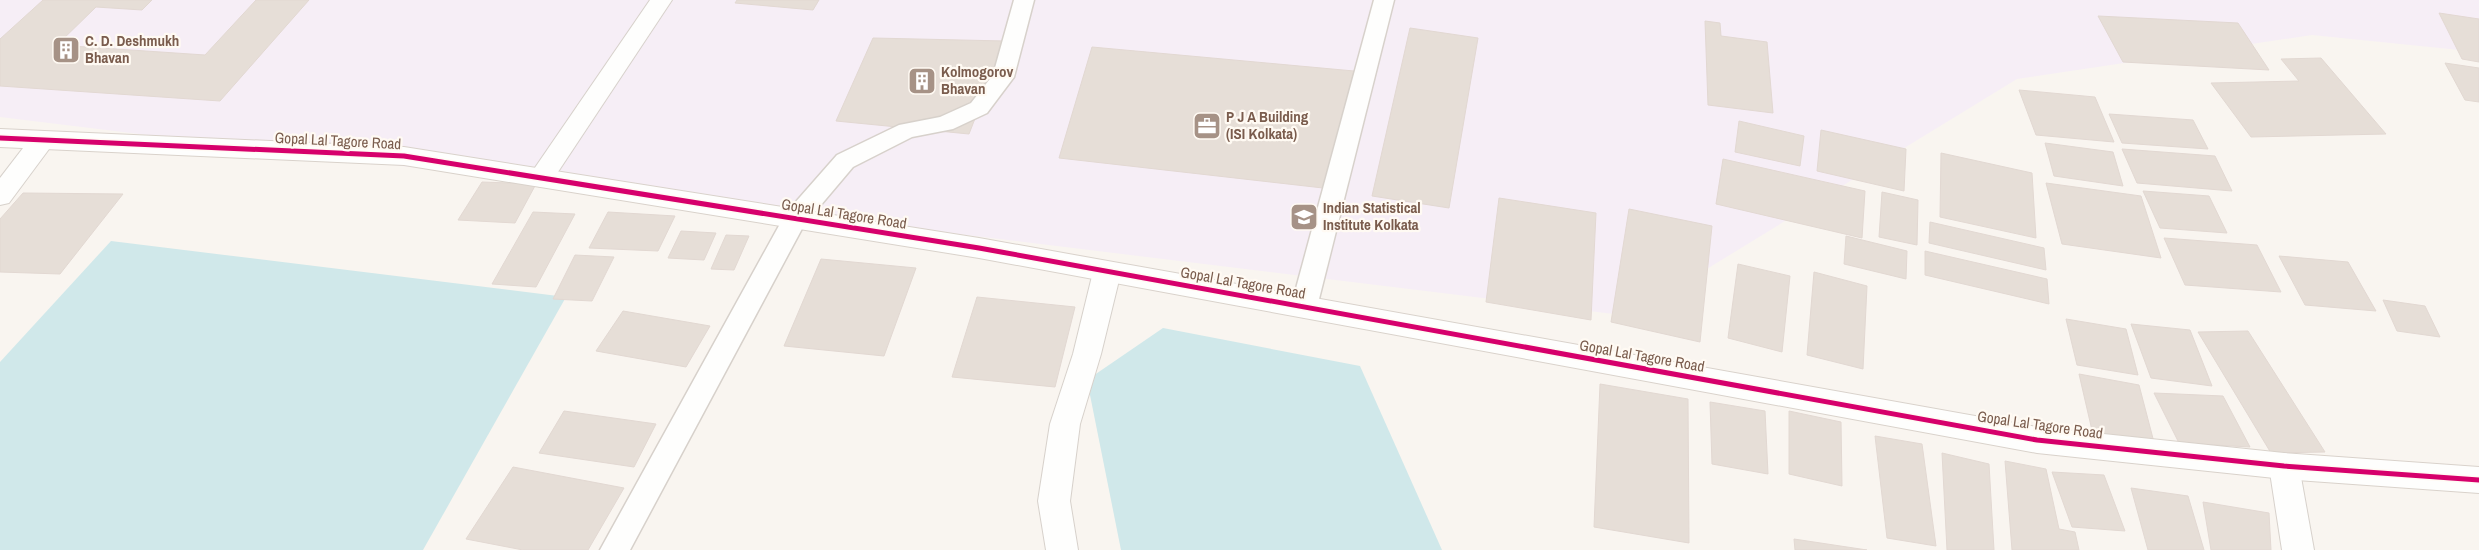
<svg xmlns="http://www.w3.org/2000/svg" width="2479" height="550" viewBox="0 0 2479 550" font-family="'Archivo Narrow',sans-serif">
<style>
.education{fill:#f6eef6}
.water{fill:#d0e8ea}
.building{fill:#e6ded7;stroke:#e2d8d2}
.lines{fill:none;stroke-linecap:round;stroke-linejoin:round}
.lane-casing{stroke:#d7d1cb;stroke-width:3}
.street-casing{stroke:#d7d1cb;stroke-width:2}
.secondary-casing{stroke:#d9d2cb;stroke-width:2}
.lane{fill:#fefefd;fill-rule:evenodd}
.street{fill:#fefefd;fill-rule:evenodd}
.secondary{fill:#fefefd;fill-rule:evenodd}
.cycleway-casing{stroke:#fffaf3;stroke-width:8}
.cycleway{stroke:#d6006c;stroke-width:5}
.labels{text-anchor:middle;stroke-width:4.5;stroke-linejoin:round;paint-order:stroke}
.poi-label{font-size:15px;font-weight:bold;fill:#7a5c4d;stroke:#fffaf3;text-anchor:start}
.street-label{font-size:15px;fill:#7a5c4d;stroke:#fffaf3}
</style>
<rect width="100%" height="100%" fill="#f9f5f0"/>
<path class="education" d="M0,0H2479V52L2312,35L2017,79L1630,316L0,117Z"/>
<g class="water">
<path d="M111,241L566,297L423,550H0V362Z"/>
<path d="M1163,328L1360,366L1442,550H1121L1087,380Z"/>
</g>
<g class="building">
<path d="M43,0H152L142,10L96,7L57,45L205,55L256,0H309L220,101L0,86V39Z"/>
<path d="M737,0H819L813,10L735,3Z"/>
<path d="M2439,13L2479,19V62L2462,59Z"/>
<path d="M2098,16L2238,23L2269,70L2123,62Z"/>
<path d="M1705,21L1720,23L1721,36L1767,42L1773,113L1708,105Z"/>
<path d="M1410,28L1478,38L1449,208L1372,196Z"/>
<path d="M873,38L1005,41L969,134L836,121Z"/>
<path d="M1092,47L1354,71L1323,188L1059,158Z"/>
<path d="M2321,58L2386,134L2251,137L2211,83L2299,81L2281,59Z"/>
<path d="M2445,63L2479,68V102L2465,100Z"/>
<path d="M2019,90L2095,97L2114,142L2036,135Z"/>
<path d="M2109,114L2193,120L2208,149L2122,143Z"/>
<path d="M1739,121L1804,136L1800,166L1735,152Z"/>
<path d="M1821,130L1906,149L1904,191L1817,171Z"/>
<path d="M2045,143L2113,152L2123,186L2054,176Z"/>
<path d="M2122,149L2215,156L2232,191L2137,183Z"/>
<path d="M1941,153L2032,173L2036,238L1940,217Z"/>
<path d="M1723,159L1865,191L1862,238L1716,204Z"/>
<path d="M482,182L536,184L515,223L458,220Z"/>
<path d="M2046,183L2141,196L2161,258L2062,244Z"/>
<path d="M2143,191L2209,196L2227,233L2160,228Z"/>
<path d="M1882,192L1918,200L1917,245L1879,237Z"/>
<path d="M23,193L123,194L60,274L0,272V219Z"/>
<path d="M1499,198L1596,213L1591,320L1486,302Z"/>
<path d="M1629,209L1712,226L1700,342L1611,322Z"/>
<path d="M533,212L575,214L536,287L492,284Z"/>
<path d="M608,212L675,216L658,251L589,248Z"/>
<path d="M1930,222L2044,248L2046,270L1929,243Z"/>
<path d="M681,231L716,233L704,260L668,258Z"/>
<path d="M726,235L749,236L734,270L711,269Z"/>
<path d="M1846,236L1907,251L1906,279L1844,264Z"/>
<path d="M2164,238L2257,245L2281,292L2185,285Z"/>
<path d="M1925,251L2047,279L2049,304L1925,275Z"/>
<path d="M575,255L614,257L592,301L553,299Z"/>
<path d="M2279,256L2348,262L2376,311L2305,305Z"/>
<path d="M821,259L916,268L884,356L784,346Z"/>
<path d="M1738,264L1790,276L1782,352L1728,338Z"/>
<path d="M1814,272L1867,286L1863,369L1807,355Z"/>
<path d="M977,297L1075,307L1055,387L952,377Z"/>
<path d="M2383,300L2425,306L2440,337L2397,331Z"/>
<path d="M623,311L710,326L686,367L596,351Z"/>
<path d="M2066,319L2126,329L2138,375L2077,365Z"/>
<path d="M2131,324L2190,330L2212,386L2151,378Z"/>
<path d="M2248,331L2325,452L2271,453L2198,332Z"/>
<path d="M2079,374L2139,385L2156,450L2094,439Z"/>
<path d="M1600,384L1688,399L1689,543L1594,527Z"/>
<path d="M2154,393L2223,396L2250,447L2179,443Z"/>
<path d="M1710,402L1765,411L1768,474L1712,464Z"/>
<path d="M564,411L656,424L634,467L539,453Z"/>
<path d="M1789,411L1841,422L1842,486L1789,474Z"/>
<path d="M1875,436L1922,444L1936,546L1887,538Z"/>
<path d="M1942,453L1989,464L1994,550H1947Z"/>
<path d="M2005,461L2046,469L2059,529L2075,532L2079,550H2012Z"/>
<path d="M513,467L624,488L588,550H523L466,539Z"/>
<path d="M2052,472L2104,475L2125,531L2072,527Z"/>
<path d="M2131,488L2188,496L2204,550H2148Z"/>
<path d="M2203,502L2269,513L2271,550H2211Z"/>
<path d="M1794,539L1867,550H1795Z"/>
</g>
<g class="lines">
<defs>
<g id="lane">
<path d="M1014,0H1034L1014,77L987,113L953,129L912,137L853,167L804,225L630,550H600L786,213L837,155L899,125L940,117L971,103L993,75Z"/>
<path d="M1374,0H1394L1317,307L1313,314L1304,317L1295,314L1291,307Z"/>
</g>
<g id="street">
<path d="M650,0H672L550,184L541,187L532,184L528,178L532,172Z"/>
<path d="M42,132L51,135L55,141L9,203L0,205V178L33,135Z"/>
<path d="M1107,262L1117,265L1121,272L1101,354L1080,424L1070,501L1078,550H1046L1038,501L1050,424L1073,354L1093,272L1097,265Z"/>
<path d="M2284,453L2295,457L2299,466L2314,550H2282L2269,466L2273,457Z"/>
</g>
<path id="secondary" d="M0,129L404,147L979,238L2037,427L2284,453L2479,467V493L2284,479L2037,453L979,258L404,165L0,147Z"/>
</defs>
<use href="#lane" class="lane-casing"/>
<use href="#street" class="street-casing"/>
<use href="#secondary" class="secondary-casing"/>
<use href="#lane" class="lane"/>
<use href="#street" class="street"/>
<use href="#secondary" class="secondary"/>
<defs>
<path id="cycleway" d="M0,138L404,156L979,248L2037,440L2284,466L2479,480"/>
</defs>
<use href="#cycleway" class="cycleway-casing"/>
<use href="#cycleway" class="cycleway"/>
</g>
<defs>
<symbol id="building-square" viewBox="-11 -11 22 22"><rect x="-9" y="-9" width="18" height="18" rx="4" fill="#a69286" stroke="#fffaf3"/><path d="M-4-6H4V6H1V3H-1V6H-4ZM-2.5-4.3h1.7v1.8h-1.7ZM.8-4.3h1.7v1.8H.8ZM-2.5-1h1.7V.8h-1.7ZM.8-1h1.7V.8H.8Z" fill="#fff"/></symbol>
<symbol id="office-square" viewBox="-11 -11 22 22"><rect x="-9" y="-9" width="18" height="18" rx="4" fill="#a69286" stroke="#fffaf3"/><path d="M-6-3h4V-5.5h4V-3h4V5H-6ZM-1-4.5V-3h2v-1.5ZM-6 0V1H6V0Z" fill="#fff"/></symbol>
<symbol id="university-square" viewBox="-11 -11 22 22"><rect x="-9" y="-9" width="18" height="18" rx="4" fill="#a69286" stroke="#fffaf3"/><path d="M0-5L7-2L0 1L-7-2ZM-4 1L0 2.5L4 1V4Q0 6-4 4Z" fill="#fff"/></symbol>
</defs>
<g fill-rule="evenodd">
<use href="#building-square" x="50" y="34" width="32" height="32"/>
<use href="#building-square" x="906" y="65" width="32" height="32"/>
<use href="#office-square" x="1191" y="110" width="32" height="32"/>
<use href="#university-square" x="1288" y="201" width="32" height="32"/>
</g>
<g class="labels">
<g class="poi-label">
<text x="85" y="46">C. D. Deshmukh<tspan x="85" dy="17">Bhavan</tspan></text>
<text x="941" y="77">Kolmogorov<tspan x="941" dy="17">Bhavan</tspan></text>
<text x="1226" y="122">P J A Building<tspan x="1226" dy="17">(ISI Kolkata)</tspan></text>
<text x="1323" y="213">Indian Statistical<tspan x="1323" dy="17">Institute Kolkata</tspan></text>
</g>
<g class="street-label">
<text transform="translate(338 141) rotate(3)" y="5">Gopal Lal Tagore Road</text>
<text transform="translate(844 214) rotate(9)" y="5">Gopal Lal Tagore Road</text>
<text transform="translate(1243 283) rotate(10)" y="5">Gopal Lal Tagore Road</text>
<text transform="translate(1642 356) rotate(10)" y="5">Gopal Lal Tagore Road</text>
<text transform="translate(2040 425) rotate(8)" y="5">Gopal Lal Tagore Road</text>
</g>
</g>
</svg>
